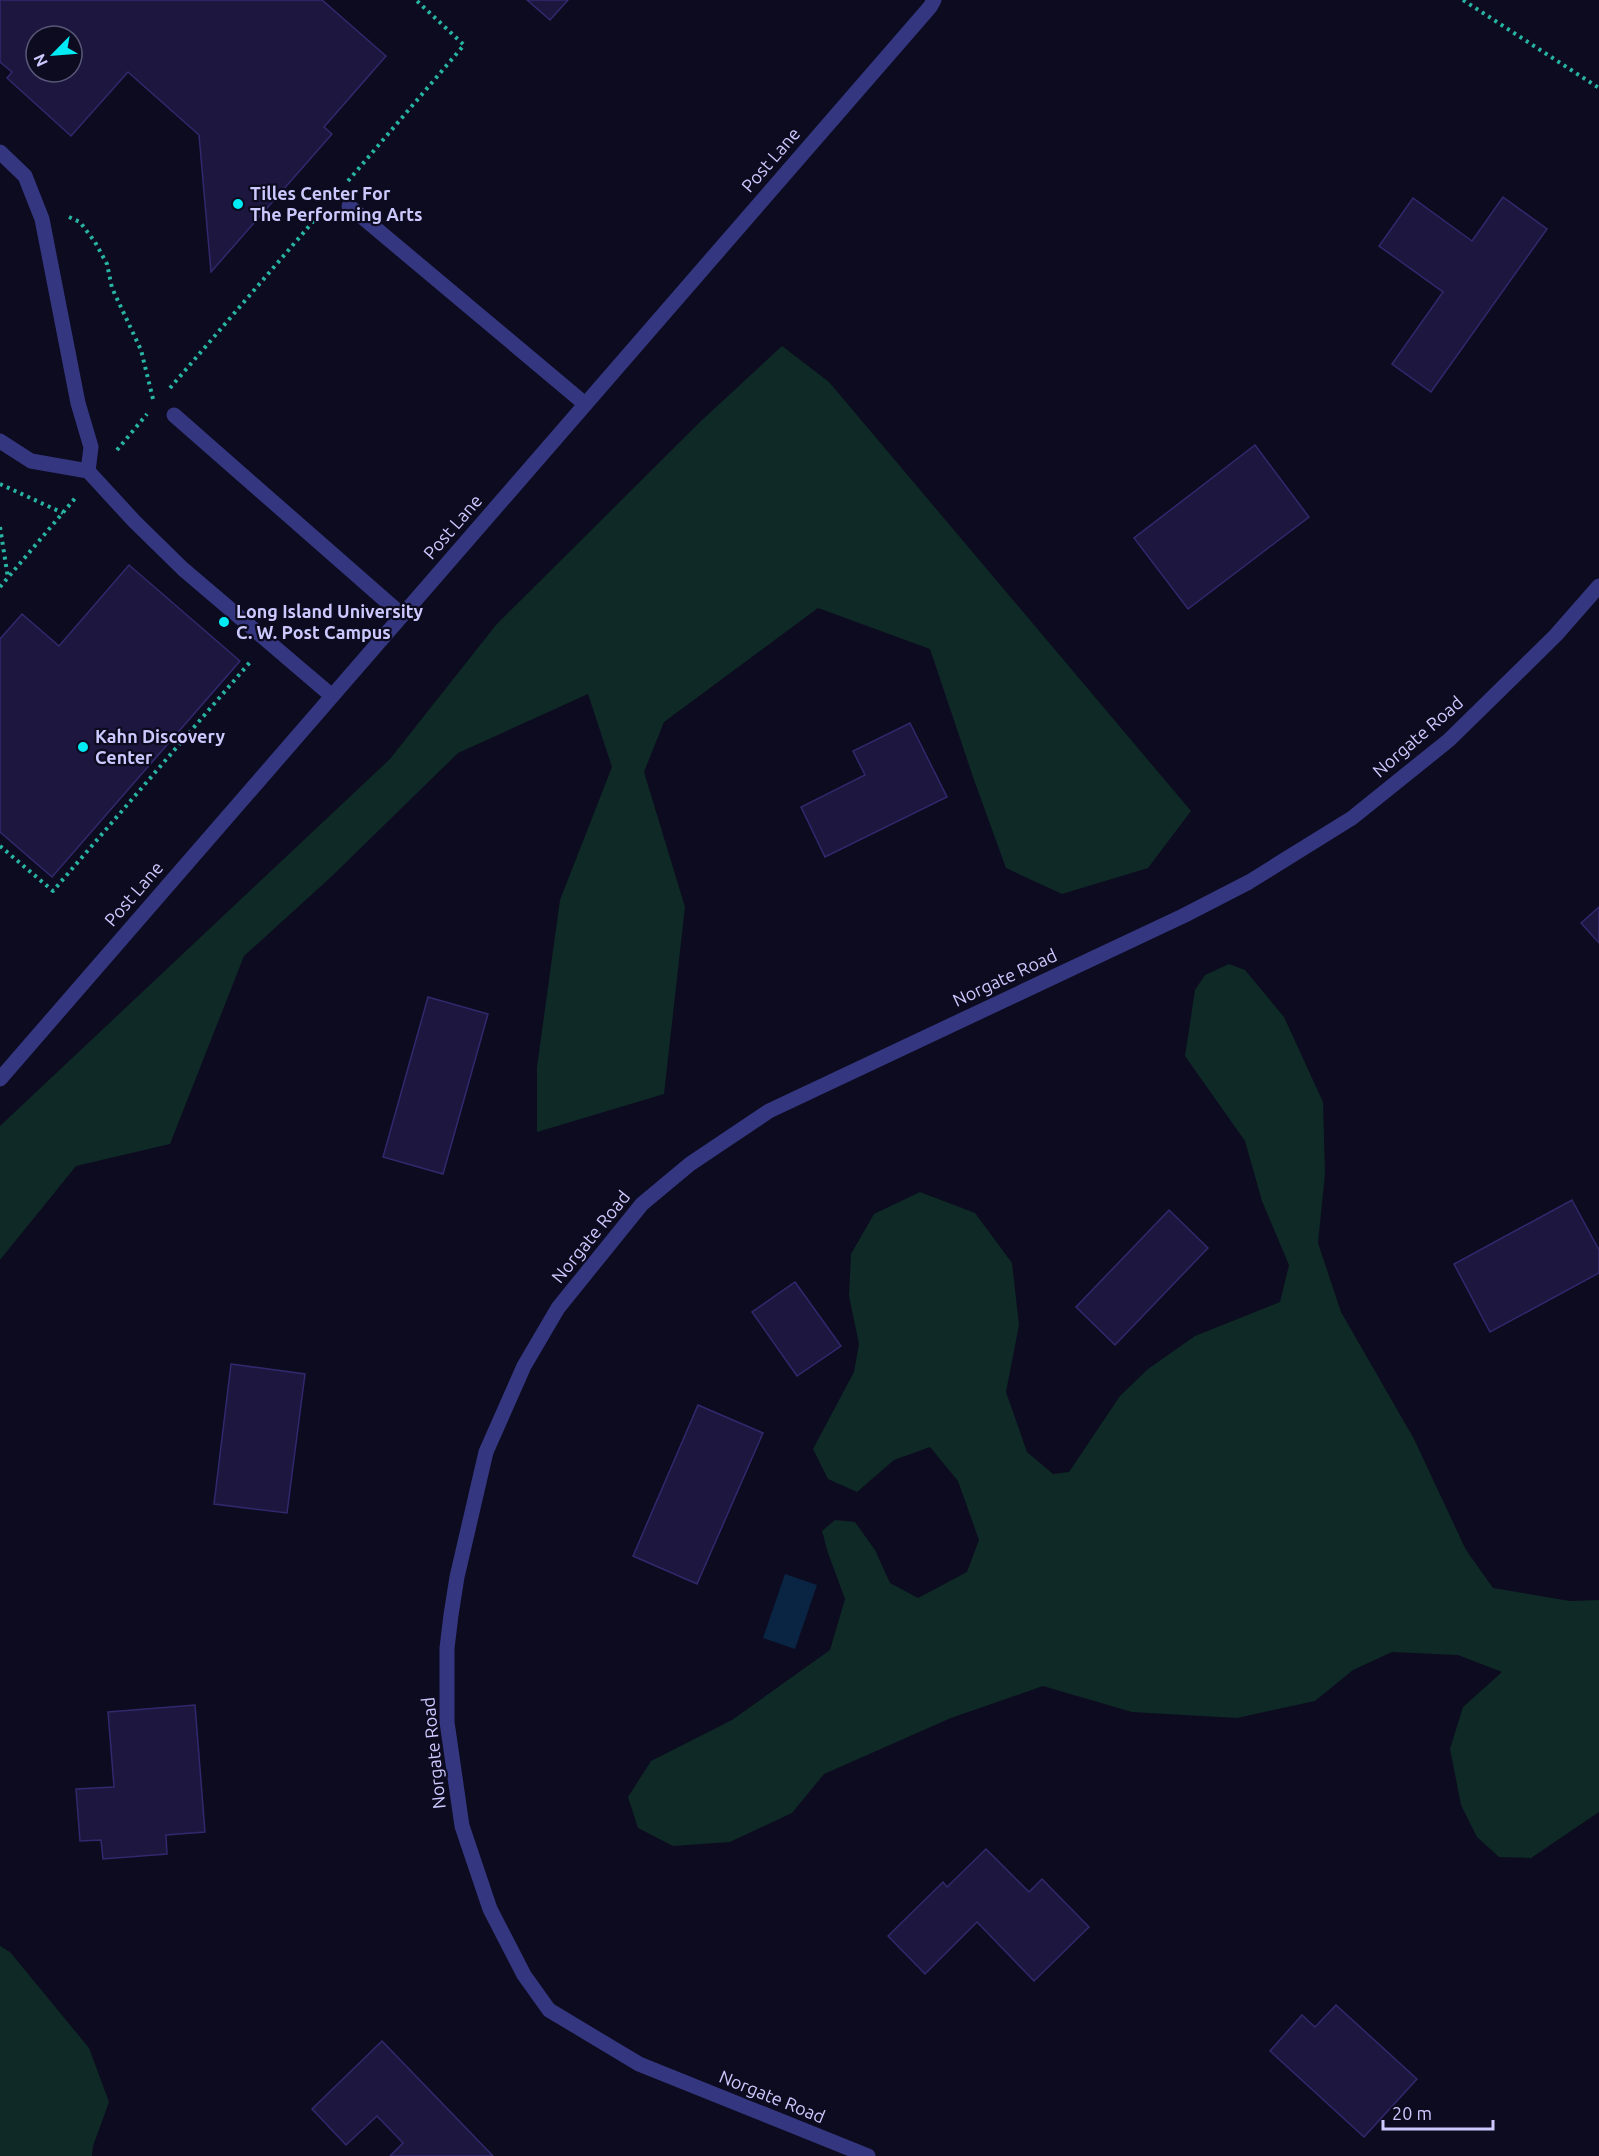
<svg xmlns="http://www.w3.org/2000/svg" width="1599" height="2156" viewBox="0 0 1599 2156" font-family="Ubuntu,sans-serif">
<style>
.green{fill:#0e2926}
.water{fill:#0a2444}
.building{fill:#1d1740;stroke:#31286d;stroke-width:1.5;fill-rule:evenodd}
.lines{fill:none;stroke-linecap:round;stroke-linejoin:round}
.path{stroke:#28b4a3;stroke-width:4;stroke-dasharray:3 4.5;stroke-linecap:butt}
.minor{stroke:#343680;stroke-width:15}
.poi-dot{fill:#00ebf4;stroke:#0d0b1f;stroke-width:2}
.labels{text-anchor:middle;stroke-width:4.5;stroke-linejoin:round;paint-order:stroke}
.street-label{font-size:18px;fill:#ccc9ff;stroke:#0d0b1f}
.poi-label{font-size:18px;font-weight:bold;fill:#ccc9ff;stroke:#0d0b1f;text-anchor:start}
</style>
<rect width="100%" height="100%" fill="#0d0b1f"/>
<g class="green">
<path d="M782,346L829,382L1191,811L1148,868L1062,894L1006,868L973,777L930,649L818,608L664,722L644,772L685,907L664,1094L537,1132V1067L560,900L612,767L588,694L458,753L331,877L244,956L170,1144L76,1166L0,1260V1126L390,759L496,625L701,421Z"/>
<path d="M1229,964L1245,970L1284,1017L1323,1102L1325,1173L1318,1243L1341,1312L1414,1439L1466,1550L1493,1588L1570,1601L1599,1600V1812L1531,1858L1499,1857L1477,1837L1461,1805L1450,1749L1463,1707L1502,1672L1458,1655L1392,1652L1353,1670L1315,1701L1237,1718L1132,1712L1043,1686L951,1718L824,1774L792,1813L730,1842L673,1846L638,1828L628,1797L651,1761L732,1720L830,1650L845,1599L828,1553L822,1531L835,1520L855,1522L875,1550L890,1583L918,1598L967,1572L979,1540L958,1481L930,1447L894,1460L857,1492L828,1479L813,1449L854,1372L859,1344L849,1296L851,1254L874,1214L920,1192L975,1213L1012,1263L1019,1325L1006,1392L1027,1452L1053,1474L1069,1472L1120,1396L1148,1369L1195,1336L1280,1302L1289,1265L1262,1201L1245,1141L1185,1056L1195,990L1205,975Z"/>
<path d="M0,1946L10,1952L89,2048L109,2102L93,2146L92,2156H0Z"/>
</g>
<path class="water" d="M785,1574L817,1585L795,1649L763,1638Z"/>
<g class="building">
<path d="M0,0H322L386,56L324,127L332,134L211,272L199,135L128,72L71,136L7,78L12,72L0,62ZM36,36H72V72H36Z"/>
<path d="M527,0H568L550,20Z"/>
<path d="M1503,197L1547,229L1431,392L1392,364L1443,292L1379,246L1413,198L1472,241Z"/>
<path d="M1255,445L1309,517L1188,609L1134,538Z"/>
<path d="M129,565L240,661L52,877L0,832V639L22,614L59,646Z"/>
<path d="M910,723L947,797L825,857L801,807L865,775L853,751Z"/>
<path d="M1599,907V943L1581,923Z"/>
<path d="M428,997L488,1014L443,1174L383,1157Z"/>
<path d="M1572,1200L1599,1250V1273L1490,1332L1454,1264Z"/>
<path d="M1169,1210L1208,1248L1115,1345L1076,1307Z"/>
<path d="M795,1282L841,1346L797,1376L752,1312Z"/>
<path d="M231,1364L305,1374L287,1513L214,1504Z"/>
<path d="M698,1405L763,1433L697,1584L633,1556Z"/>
<path d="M195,1705L205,1832L166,1835L167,1854L103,1859L101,1840L80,1841L76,1789L114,1787L108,1712Z"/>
<path d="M986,1849L1029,1892L1042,1879L1089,1927L1034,1981L977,1922L925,1974L888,1936L943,1882L947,1887Z"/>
<path d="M1336,2005L1417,2079L1364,2137L1270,2051L1302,2015L1315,2027Z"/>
<path d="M382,2041L493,2156H390L403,2143L377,2116L346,2145L312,2109Z"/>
</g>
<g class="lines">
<g class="path">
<path d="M1463,0L1599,88"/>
<path d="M348,181L464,45L416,0"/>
<path d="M69,217L80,222L95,242L107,264L112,288L141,350L153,399"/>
<path d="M170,388L323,210"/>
<path d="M117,450L147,414"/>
<path d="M0,484L63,513"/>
<path d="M0,527L8,578"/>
<path d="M0,587L77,496"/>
<path d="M0,846L53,891L251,661"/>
</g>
<g class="minor">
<path d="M0,152L25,176L42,219L78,403L91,447L88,471"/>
<path d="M349,206L585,404"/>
<path d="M174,415L402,615"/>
<path d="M0,441L31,461L88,471L134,521L183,569L332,696"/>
<path d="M0,1079L930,7L934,0"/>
<path d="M868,2156L639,2064L549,2010L524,1975L490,1909L462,1826L447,1722V1648L451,1615L457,1577L486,1452L524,1366L558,1308L642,1204L690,1164L769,1111L1183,916L1249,882L1352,818L1449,740L1556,635L1599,586"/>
</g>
</g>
<g class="poi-dot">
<circle cx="238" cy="204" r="6"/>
<circle cx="224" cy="622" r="6"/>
<circle cx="83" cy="747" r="6"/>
</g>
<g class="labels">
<g class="street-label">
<text transform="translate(771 160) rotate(-49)" y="6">Post Lane</text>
<text transform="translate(453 527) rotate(-49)" y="6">Post Lane</text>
<text transform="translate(1418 737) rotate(-41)" y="6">Norgate Road</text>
<text transform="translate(134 894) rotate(-49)" y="6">Post Lane</text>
<text transform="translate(1005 978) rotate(-25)" y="6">Norgate Road</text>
<text transform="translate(591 1237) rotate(-51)" y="6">Norgate Road</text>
<text transform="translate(434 1753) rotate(-96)" y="6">Norgate Road</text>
<text transform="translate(772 2097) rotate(22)" y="6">Norgate Road</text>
</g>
<g class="poi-label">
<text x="250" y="200">Tilles Center For<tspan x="250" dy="21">The Performing Arts</tspan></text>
<text x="236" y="618">Long Island University<tspan x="236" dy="21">C. W. Post Campus</tspan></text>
<text x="95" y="743">Kahn Discovery<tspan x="95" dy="21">Center</tspan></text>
</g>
</g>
<g transform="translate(54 54) rotate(245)"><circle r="28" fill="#0d0b1f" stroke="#595779" stroke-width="1.5"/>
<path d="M0-4.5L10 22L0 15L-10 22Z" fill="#00ebf4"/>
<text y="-9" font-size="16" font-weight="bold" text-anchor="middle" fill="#ccc9ff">N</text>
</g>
<path d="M1383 2120v9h110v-9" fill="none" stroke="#ccc9ff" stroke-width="3"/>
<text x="1392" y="2120" font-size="18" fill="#ccc9ff" stroke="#0d0b1f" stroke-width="4.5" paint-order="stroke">20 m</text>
</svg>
